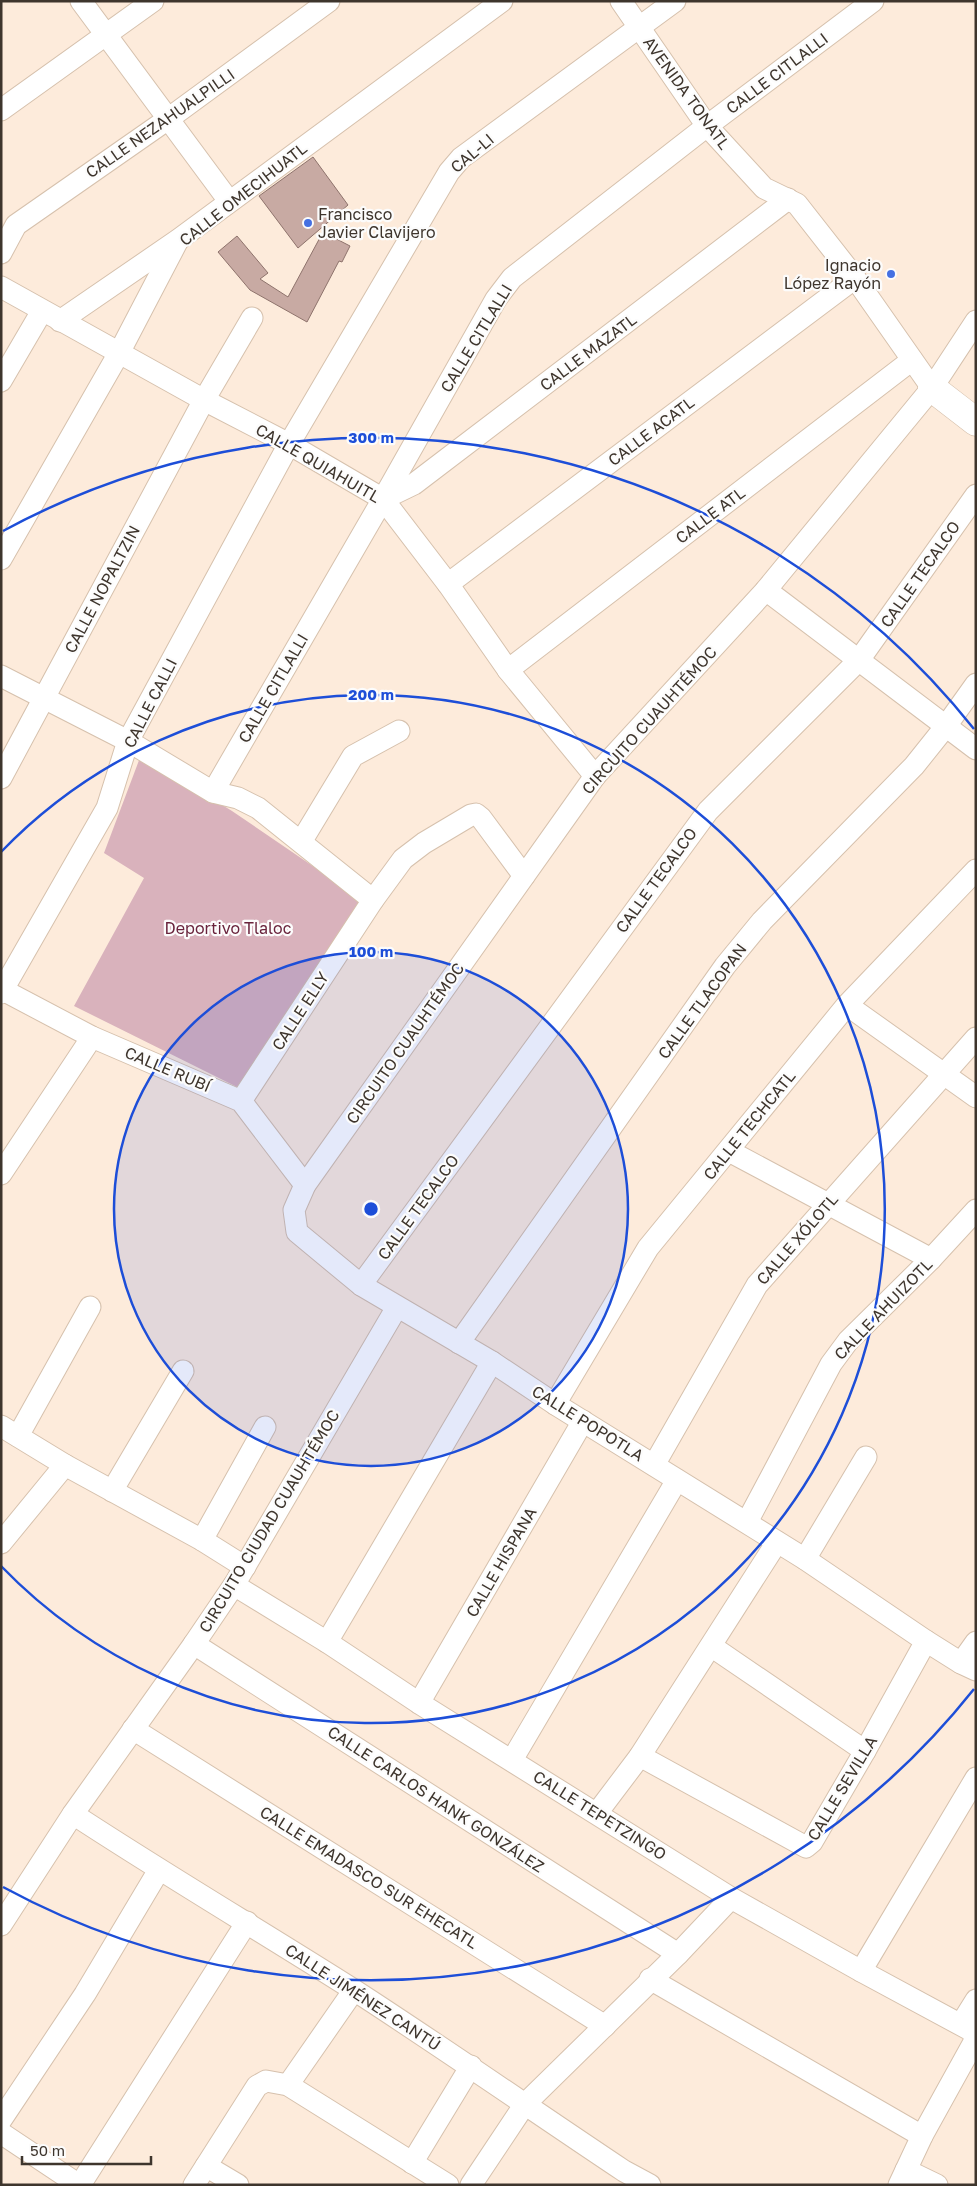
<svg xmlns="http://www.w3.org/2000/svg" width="977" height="2186" viewBox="0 0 977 2186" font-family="'Golos Text',sans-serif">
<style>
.green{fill:#d9b2bc}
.building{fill:#c8aaa3;stroke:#8e736c}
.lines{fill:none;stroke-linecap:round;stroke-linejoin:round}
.minor-casing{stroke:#d6c1ad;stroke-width:23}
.major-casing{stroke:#d6c1ad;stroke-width:29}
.minor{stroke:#fff;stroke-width:21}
.major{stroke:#fff;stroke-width:28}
.ring{fill:none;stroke:#1d4ed8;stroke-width:2.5}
.poi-dot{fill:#4570e2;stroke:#fcfcfc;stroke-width:2}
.labels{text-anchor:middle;stroke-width:4.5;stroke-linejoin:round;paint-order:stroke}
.street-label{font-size:16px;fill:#3e352d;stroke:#fcfcfc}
.poi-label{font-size:16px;fill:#3e352d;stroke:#fcfcfc;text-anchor:start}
.park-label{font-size:16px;fill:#69233c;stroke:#fcfcfc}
.centre{fill:#1d4ed8;stroke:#fcfcfc;stroke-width:2.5}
.ring-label{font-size:15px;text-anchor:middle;font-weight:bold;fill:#1d4ed8;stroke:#fcfcfc;stroke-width:4.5;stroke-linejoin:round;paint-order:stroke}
</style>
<rect width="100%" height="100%" fill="#fdebdb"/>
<path class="green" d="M141,755L232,811L364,901L237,1087L74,1006L144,878L104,853Z"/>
<g class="building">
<path d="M313,157L348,205L298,248L259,196Z"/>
<path d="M323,232L350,246L342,262L339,261L307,322L250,290L218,252L237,236L268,273L260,279L288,297Z"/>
</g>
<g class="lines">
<defs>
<g id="minor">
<path d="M81,1L229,201"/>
<path d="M621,1L707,126L764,188L797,204L855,278L932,388"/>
<path d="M1,110L153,1"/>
<path d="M1,253L16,225L168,119L329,1"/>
<path d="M1,287L204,400L289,444L383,499L448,584L508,670L595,776"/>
<path d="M60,321L178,240L502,1"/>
<path d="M976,321L932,388L766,590L595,776L305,1185L294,1210L297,1232L361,1285L492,1362L555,1404L805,1559L926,1641L961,1663L976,1670"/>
<path d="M1,381L42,311"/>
<path d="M383,499L414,484L788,199"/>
<path d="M1,559L119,353L177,242"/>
<path d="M448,584L855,278"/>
<path d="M766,590L976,749"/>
<path d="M508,670L912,360"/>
<path d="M1,676L128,741L213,792L238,798L258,808L373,900"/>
<path d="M1,778L204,400L252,318"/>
<path d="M213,792L383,499L496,299L512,278L707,126L873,1"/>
<path d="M301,842L353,756L399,731"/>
<path d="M1,989L92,1037L241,1101L305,1185"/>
<path d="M1,993L107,808L128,741L289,444L449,172L461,158L675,1"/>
<path d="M847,1005L976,1097"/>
<path d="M241,1101L373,900L403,859L424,843L471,815L476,814L481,818L524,876"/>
<path d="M729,1151L931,1259"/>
<path d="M1,1174L92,1037"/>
<path d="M361,1285L708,811L859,660L976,495"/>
<path d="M459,1343L725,966L762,921L914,766L946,726L976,684"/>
<path d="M555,1404L648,1248L847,1005L976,870"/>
<path d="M1,1426L65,1465L202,1540L245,1567"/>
<path d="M18,1436L90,1307"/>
<path d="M654,1465L757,1285L976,1038"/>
<path d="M112,1491L183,1371"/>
<path d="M747,1522L831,1364L848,1341L931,1259L976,1210"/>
<path d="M202,1540L265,1427"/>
<path d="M1,1543L65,1465"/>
<path d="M805,1559L866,1457"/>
<path d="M234,1585L327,1642L419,1703L731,1898L861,1971L974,2032V2042L922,2136L899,2185"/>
<path d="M327,1642L492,1362"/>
<path d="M194,1644L678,1954"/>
<path d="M711,1646L865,1751"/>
<path d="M961,1663L976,1642"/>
<path d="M419,1703L583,1421"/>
<path d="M133,1729L605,2026"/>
<path d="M640,1756L806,1847L812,1842L865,1751L926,1641"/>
<path d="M512,1760L677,1480"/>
<path d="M597,1813L640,1756L777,1542"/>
<path d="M73,1814C166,1875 261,1931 354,1990C445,2049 534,2111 624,2171L650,2185"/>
<path d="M1,1925L73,1814L194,1644L234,1585L397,1307"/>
<path d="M861,1971L976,1778"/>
<path d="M650,1979L922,2136"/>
<path d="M961,2024L976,2000"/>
<path d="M288,2085L354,1990"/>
<path d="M1,2120L85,1994L159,1870"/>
<path d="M1,2133L79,2185"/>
<path d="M412,2163L471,2066"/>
<path d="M206,2166L238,2185"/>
<path d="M906,2170L937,2185"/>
<path d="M80,2185L247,1922"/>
<path d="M194,2185L257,2086L266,2081L288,2085L448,2185"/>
<path d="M471,2185L525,2104L678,1954L731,1898"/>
</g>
<path id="major" d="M932,388L976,422"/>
</defs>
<use href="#minor" class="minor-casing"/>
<use href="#major" class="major-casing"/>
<use href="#minor" class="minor"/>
<use href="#major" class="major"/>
</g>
<circle cx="371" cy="1209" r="257" fill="#1d4ed8" fill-opacity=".12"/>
<g class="ring">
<circle cx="371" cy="1209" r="257"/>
<path d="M1 852A514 514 0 1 1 1 1566"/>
<path d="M974 1689A771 771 0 0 1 3 1887M3 531A771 771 0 0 1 974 729"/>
</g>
<g class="poi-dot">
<circle cx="308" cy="223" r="5"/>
<circle cx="891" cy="274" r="5"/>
</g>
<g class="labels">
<g class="street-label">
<text transform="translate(777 73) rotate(-37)" y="6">CALLE CITLALLI</text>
<text transform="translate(687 93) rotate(54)" y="6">AVENIDA TONATL</text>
<text transform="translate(160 123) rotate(-35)" y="6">CALLE NEZAHUALPILLI</text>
<text transform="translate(472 153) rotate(-40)" y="6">CAL-LI</text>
<text transform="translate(243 194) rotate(-38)" y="6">CALLE OMECIHUATL</text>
<text transform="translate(476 338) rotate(-59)" y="6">CALLE CITLALLI</text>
<text transform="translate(588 352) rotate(-37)" y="6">CALLE MAZATL</text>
<text transform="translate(651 431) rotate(-37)" y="6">CALLE ACATL</text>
<text transform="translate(318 463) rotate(30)" y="6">CALLE QUIAHUITL</text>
<text transform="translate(710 515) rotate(-37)" y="6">CALLE ATL</text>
<text transform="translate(920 574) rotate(-55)" y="6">CALLE TECALCO</text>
<text transform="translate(102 589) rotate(-62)" y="6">CALLE NOPALTZIN</text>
<text transform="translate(273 688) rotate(-60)" y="6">CALLE CITLALLI</text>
<text transform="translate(150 703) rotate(-63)" y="6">CALLE CALLI</text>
<text transform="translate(649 720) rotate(-48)" y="6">CIRCUITO CUAUHTÉMOC</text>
<text transform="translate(656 880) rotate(-54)" y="6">CALLE TECALCO</text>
<text transform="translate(702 1001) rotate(-54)" y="6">CALLE TLACOPAN</text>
<text transform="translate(300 1011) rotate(-57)" y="6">CALLE ELLY</text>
<text transform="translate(405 1043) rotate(-55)" y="6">CIRCUITO CUAUHTÉMOC</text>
<text transform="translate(168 1069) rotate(23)" y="6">CALLE RUBÍ</text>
<text transform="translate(749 1125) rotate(-51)" y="6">CALLE TECHCATL</text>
<text transform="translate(418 1207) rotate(-54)" y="6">CALLE TECALCO</text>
<text transform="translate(797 1239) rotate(-49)" y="6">CALLE XÓLOTL</text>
<text transform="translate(883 1309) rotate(-46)" y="6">CALLE AHUIZOTL</text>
<text transform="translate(588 1423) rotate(32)" y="6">CALLE POPOTLA</text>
<text transform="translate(269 1521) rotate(-59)" y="6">CIRCUITO CIUDAD CUAUHTÉMOC</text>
<text transform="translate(501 1562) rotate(-60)" y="6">CALLE HISPANA</text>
<text transform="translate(842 1788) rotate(-59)" y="6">CALLE SEVILLA</text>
<text transform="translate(436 1799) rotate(33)" y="6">CALLE CARLOS HANK GONZÁLEZ</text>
<text transform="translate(600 1815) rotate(32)" y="6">CALLE TEPETZINGO</text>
<text transform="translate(369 1877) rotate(32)" y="6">CALLE EMADASCO SUR EHECATL</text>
<text transform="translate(363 1997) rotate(33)" y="6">CALLE JIMÉNEZ CANTÚ</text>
</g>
<g class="poi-label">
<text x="318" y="220">Francisco<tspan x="318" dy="18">Javier Clavijero</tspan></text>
<text x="881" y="271" text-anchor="end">Ignacio<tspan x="881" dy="18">López Rayón</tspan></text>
</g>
<g class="park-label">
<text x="228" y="934">Deportivo Tlaloc</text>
</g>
</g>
<circle cx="371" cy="1209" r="8" class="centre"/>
<g class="ring-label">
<text x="371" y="443">300 m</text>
<text x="371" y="700">200 m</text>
<text x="371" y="957">100 m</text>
</g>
<rect width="977" height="2186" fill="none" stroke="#3e352d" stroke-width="5"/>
<path d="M22 2156v8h129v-8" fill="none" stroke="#3e352d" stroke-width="2.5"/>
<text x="30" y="2156" font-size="15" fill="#3e352d" stroke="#fcfcfc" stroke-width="4" paint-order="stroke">50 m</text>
</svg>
